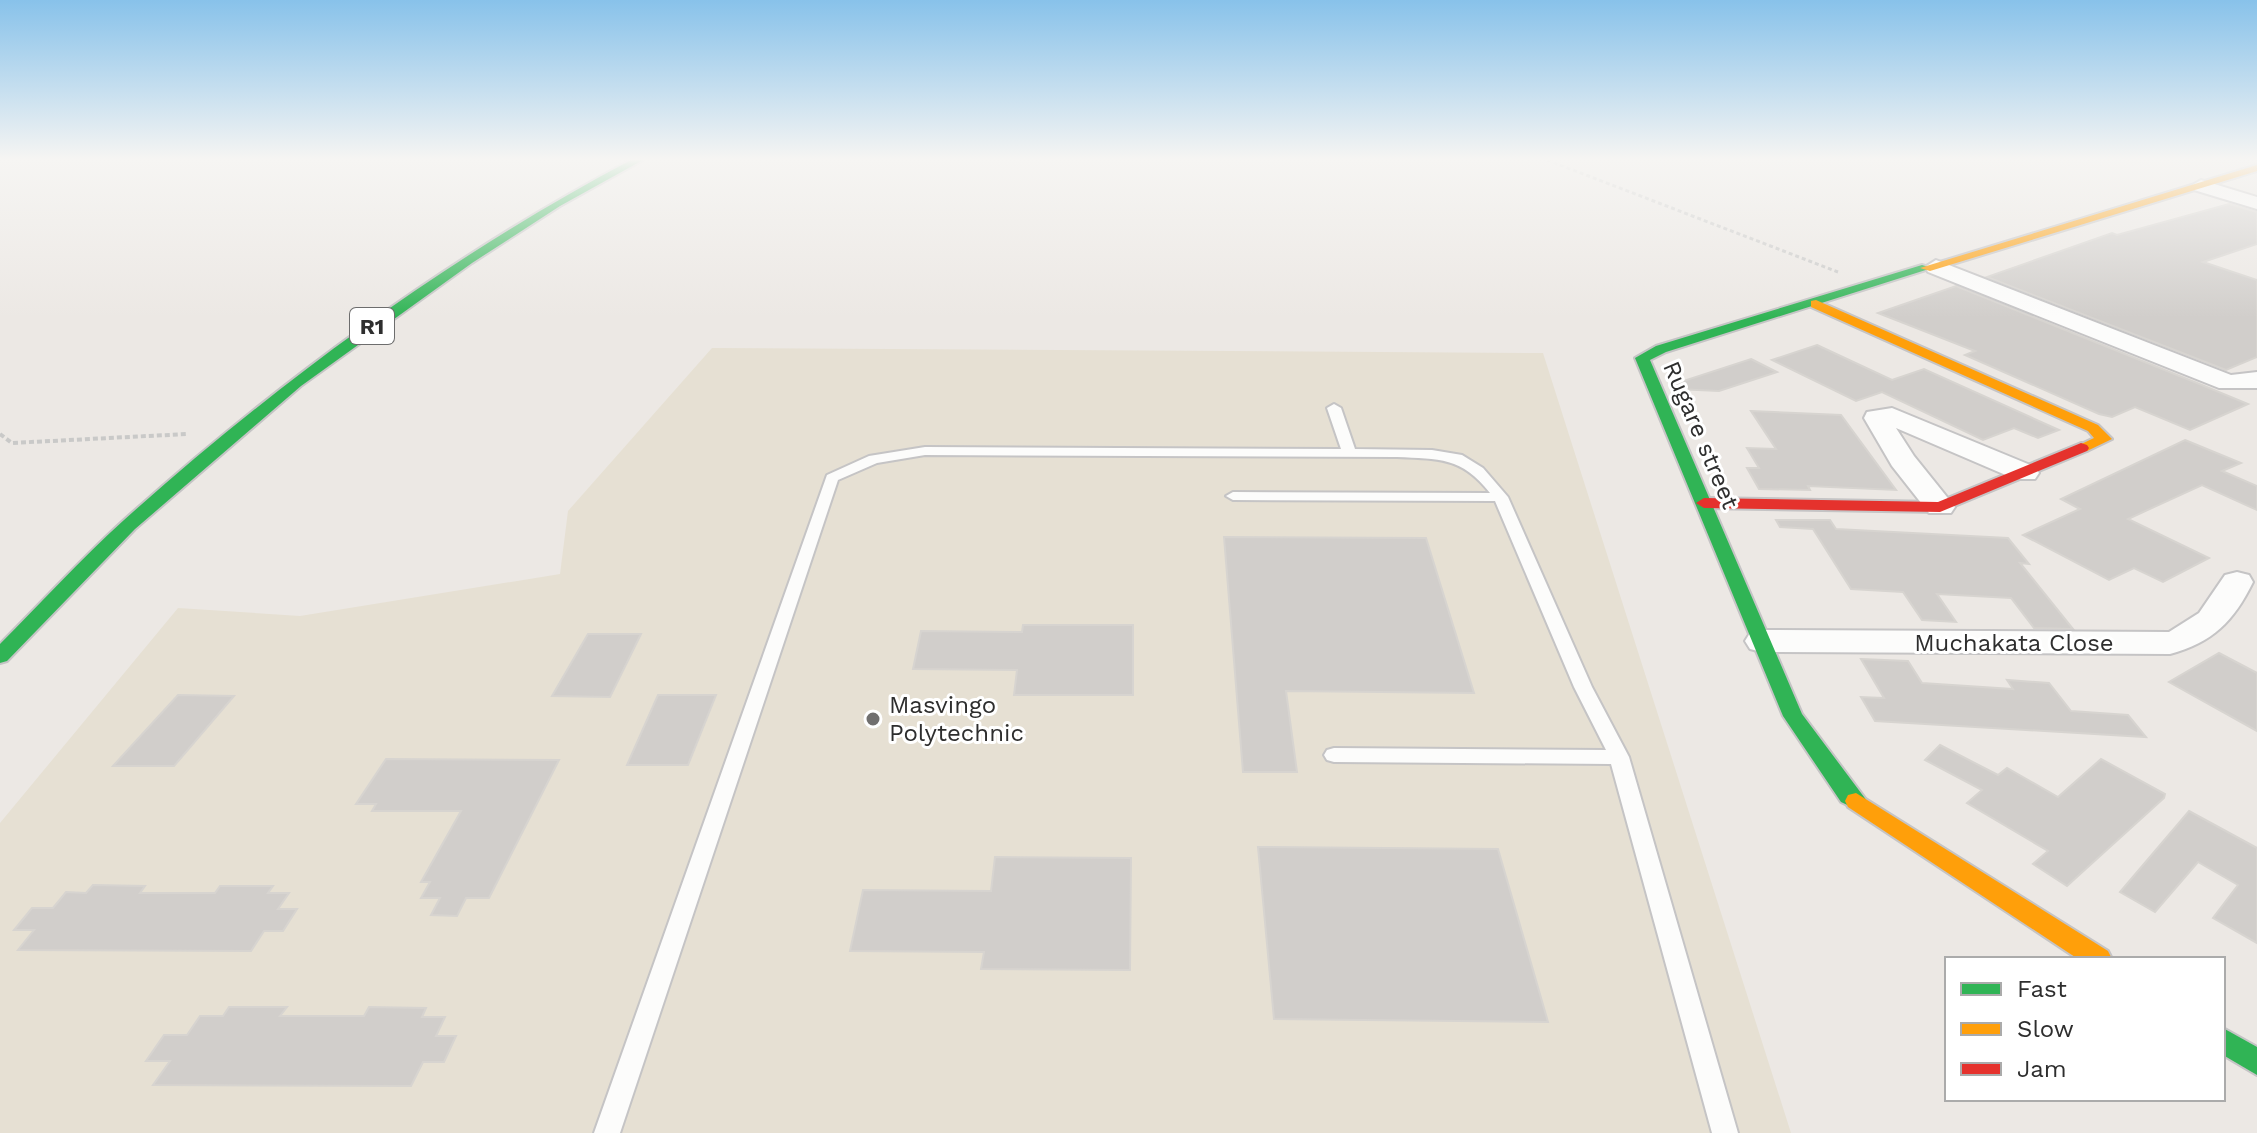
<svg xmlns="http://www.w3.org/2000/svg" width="2257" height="1133" viewBox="0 0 2257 1133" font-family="'Work Sans',sans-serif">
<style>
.education{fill:#e6e0d3}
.building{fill:#d1cecb;stroke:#d7d4d0;stroke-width:2}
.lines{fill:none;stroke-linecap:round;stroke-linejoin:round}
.lane-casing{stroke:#c5c4c5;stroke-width:4}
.street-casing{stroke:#c5c4c5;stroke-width:4}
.fast-casing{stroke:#c5c4c5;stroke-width:4}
.slow-casing{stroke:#c5c4c5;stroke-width:4}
.jam-casing{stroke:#c5c4c5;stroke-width:4}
.path-far1{stroke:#c9c9c8;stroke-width:3;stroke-dasharray:4 3;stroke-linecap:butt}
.path{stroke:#c9c9c8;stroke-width:4;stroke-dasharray:5 3;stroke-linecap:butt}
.lane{fill:#fcfcfb;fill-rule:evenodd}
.street{fill:#fcfcfb;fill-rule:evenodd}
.fast{fill:#30b455;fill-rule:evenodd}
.slow{fill:#ff9f0a;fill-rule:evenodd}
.jam{fill:#e5322d;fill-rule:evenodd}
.poi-dot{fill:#706f6e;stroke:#fff;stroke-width:3}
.labels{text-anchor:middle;stroke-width:6;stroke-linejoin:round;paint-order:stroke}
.shield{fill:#fff;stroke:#6d6d6d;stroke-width:2}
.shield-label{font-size:22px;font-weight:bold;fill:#2e2e2e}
.street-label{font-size:24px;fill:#2e2e2e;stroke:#fff}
.poi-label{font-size:24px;fill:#2e2e2e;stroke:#fff;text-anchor:start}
</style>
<rect width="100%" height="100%" fill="#ece8e4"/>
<path class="education" d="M712,348L1543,353L1791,1133H0V823L178,608L300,616L560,574L568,511Z"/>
<g class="building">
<path d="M2229,204L2257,212V244L2203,262L2257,280V357L2226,370L1987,277L2112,233L2117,235Z"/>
<path d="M1956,286L2197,383L2248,404L2190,430L2135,407L2112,417L2099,414L1965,355L1975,351L1878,313Z"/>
<path d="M1817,345L1892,380L1924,369L2059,430L2038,438L2014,428L1983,440L1882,392L1856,401L1772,360Z"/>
<path d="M1751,359L1777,372L1719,391L1676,389L1674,384Z"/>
<path d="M1751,411L1841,415L1896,490L1808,486L1810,490L1759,489L1747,468H1759L1747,448L1776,449Z"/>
<path d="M2185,440L2241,463L2222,471L2257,486V510L2202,485L2128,519L2209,558L2163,582L2134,568L2109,580L2023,535L2080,509L2061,499Z"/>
<path d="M1776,520H1830L1836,529L2008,538L2029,564L2020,563L2073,629L2034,628L2011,598L1937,594L1956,622L1922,620L1903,592L1851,589L1813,529L1780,527Z"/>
<path d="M1224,537L1426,538L1474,693L1286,691L1297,772H1243Z"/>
<path d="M1023,625H1133V695H1014L1017,670L913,669L921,631L1022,632Z"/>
<path d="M588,634H641L610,697L552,696Z"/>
<path d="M2219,653L2257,673V731L2169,682Z"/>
<path d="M1861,659L1908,661L1922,683L2013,689L2007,680L2049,683L2071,711L2128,715L2146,737L1875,721L1861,697L1884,698Z"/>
<path d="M178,695L234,696L174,766H113Z"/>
<path d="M658,695H716L688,765H627Z"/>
<path d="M1940,745L1998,775L2007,768L2058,797L2101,759L2165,794L2164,798L2067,886L2033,864L2048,851L1967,803L1982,790L1925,760Z"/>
<path d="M386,759L559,760L489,898H466L457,916L431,915L440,898H421L430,882H421L461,811H372L376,804H356Z"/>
<path d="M2189,811L2257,848V943L2213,918L2238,885L2198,862L2155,912L2120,892Z"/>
<path d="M1258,847L1498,849L1548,1022L1274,1019Z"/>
<path d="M995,857L1131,858L1130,970L981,969L984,952L850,951L863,890L991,891Z"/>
<path d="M93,885L145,886L140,893H215L220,886H273L268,893H289L278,909H297L283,931H264L251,951L18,950L34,930H14L32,908H53L66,892L86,893Z"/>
<path d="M229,1007H287L280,1016H364L369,1007L426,1008L422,1017H445L436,1036H456L444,1062H423L411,1086L153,1085L170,1061H146L164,1035H187L200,1016H223Z"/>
</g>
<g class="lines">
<defs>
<path id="lane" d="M1334,404L1341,408L1355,449L1432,450L1462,455L1483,468L1508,497L1592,687L1629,757L1738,1133H1712L1611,764L1334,762L1327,760L1324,755L1327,750L1334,748L1606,750L1574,687L1495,501L1233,500L1226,496L1233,492L1490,493C1462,457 1439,459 1397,457L925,455L877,463L838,480L620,1133H594L827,475L869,456L925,447L1341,449L1327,408Z"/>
<g id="street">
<path d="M2201,180L2257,197V209L2194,190L2191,186Z"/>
<path d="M1936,260L2231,375L2257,372V388H2219L1928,272L1925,267Z"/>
<path d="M1892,408L2035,467L2039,473L2035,479H2015L1896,428L1914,456L1955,507L1951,513H1929L1892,466L1864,418L1867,412Z"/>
<path d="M2237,572L2249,575L2253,582C2234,621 2212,643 2170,654L1762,652L1750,649L1745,641L1750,633L1762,630L2169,632L2199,613L2225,575Z"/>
</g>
<g id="fast">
<path d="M631,160H643L560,206L472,263L301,386L135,529L7,661L0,663V644C41,603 81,559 124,520C278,382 448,257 631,160Z"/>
<path d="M1922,265L1932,268L1666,352L1650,360L1802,714L1867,801L1864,807L1856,809L1841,802L1783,716L1635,358L1656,346Z"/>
<path d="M2223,1028L2257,1047V1075L2223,1055Z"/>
</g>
<g id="slow">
<path d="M2257,165V171L1930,271L1920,268Z"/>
<path d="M1816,300L2098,425L2112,439L2087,451H2075L2073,448L2094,438L2088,431L1811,307V301Z"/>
<path d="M1856,793L2108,951L2112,959H2078L1848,807L1845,801L1848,795Z"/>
</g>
<path id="jam" d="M2081,443L2087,445L2089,448L2087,451L1940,512L1704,508L1696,503L1704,498L1938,502Z"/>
</defs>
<use href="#lane" class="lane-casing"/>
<use href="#street" class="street-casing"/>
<use href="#fast" class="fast-casing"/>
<use href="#slow" class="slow-casing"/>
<use href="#jam" class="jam-casing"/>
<path class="path-far1" d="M1547,160L1838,272"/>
<path class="path" d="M0,434L12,443L187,434"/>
<use href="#lane" class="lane"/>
<use href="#street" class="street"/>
<use href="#fast" class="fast"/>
<use href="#slow" class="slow"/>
<use href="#jam" class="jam"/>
</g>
<linearGradient id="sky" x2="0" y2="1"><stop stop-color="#88c2ea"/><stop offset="0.5" stop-color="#f6f5f3"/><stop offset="1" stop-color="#f6f5f3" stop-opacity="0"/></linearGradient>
<rect width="2257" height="318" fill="url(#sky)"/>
<circle class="poi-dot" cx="873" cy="719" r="8"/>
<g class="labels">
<rect class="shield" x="350" y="308" width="44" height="36" rx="6"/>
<g class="shield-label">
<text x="372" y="334">R1</text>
</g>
<g class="street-label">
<text transform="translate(1701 435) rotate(67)" y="8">Rugare street</text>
<text x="2014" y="651">Muchakata Close</text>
</g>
<g class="poi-label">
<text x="889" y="713">Masvingo<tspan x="889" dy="28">Polytechnic</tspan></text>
</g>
</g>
<rect x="1945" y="957" width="280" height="144" fill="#ffffff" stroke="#ababab" stroke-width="2"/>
<rect x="1961" y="983" width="40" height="12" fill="#30b455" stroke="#ababab" stroke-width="2"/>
<text x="2017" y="997" font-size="24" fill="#2e2e2e">Fast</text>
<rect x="1961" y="1023" width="40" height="12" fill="#ff9f0a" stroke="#ababab" stroke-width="2"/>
<text x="2017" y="1037" font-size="24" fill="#2e2e2e">Slow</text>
<rect x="1961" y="1063" width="40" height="12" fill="#e5322d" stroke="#ababab" stroke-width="2"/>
<text x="2017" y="1077" font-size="24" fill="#2e2e2e">Jam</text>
</svg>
